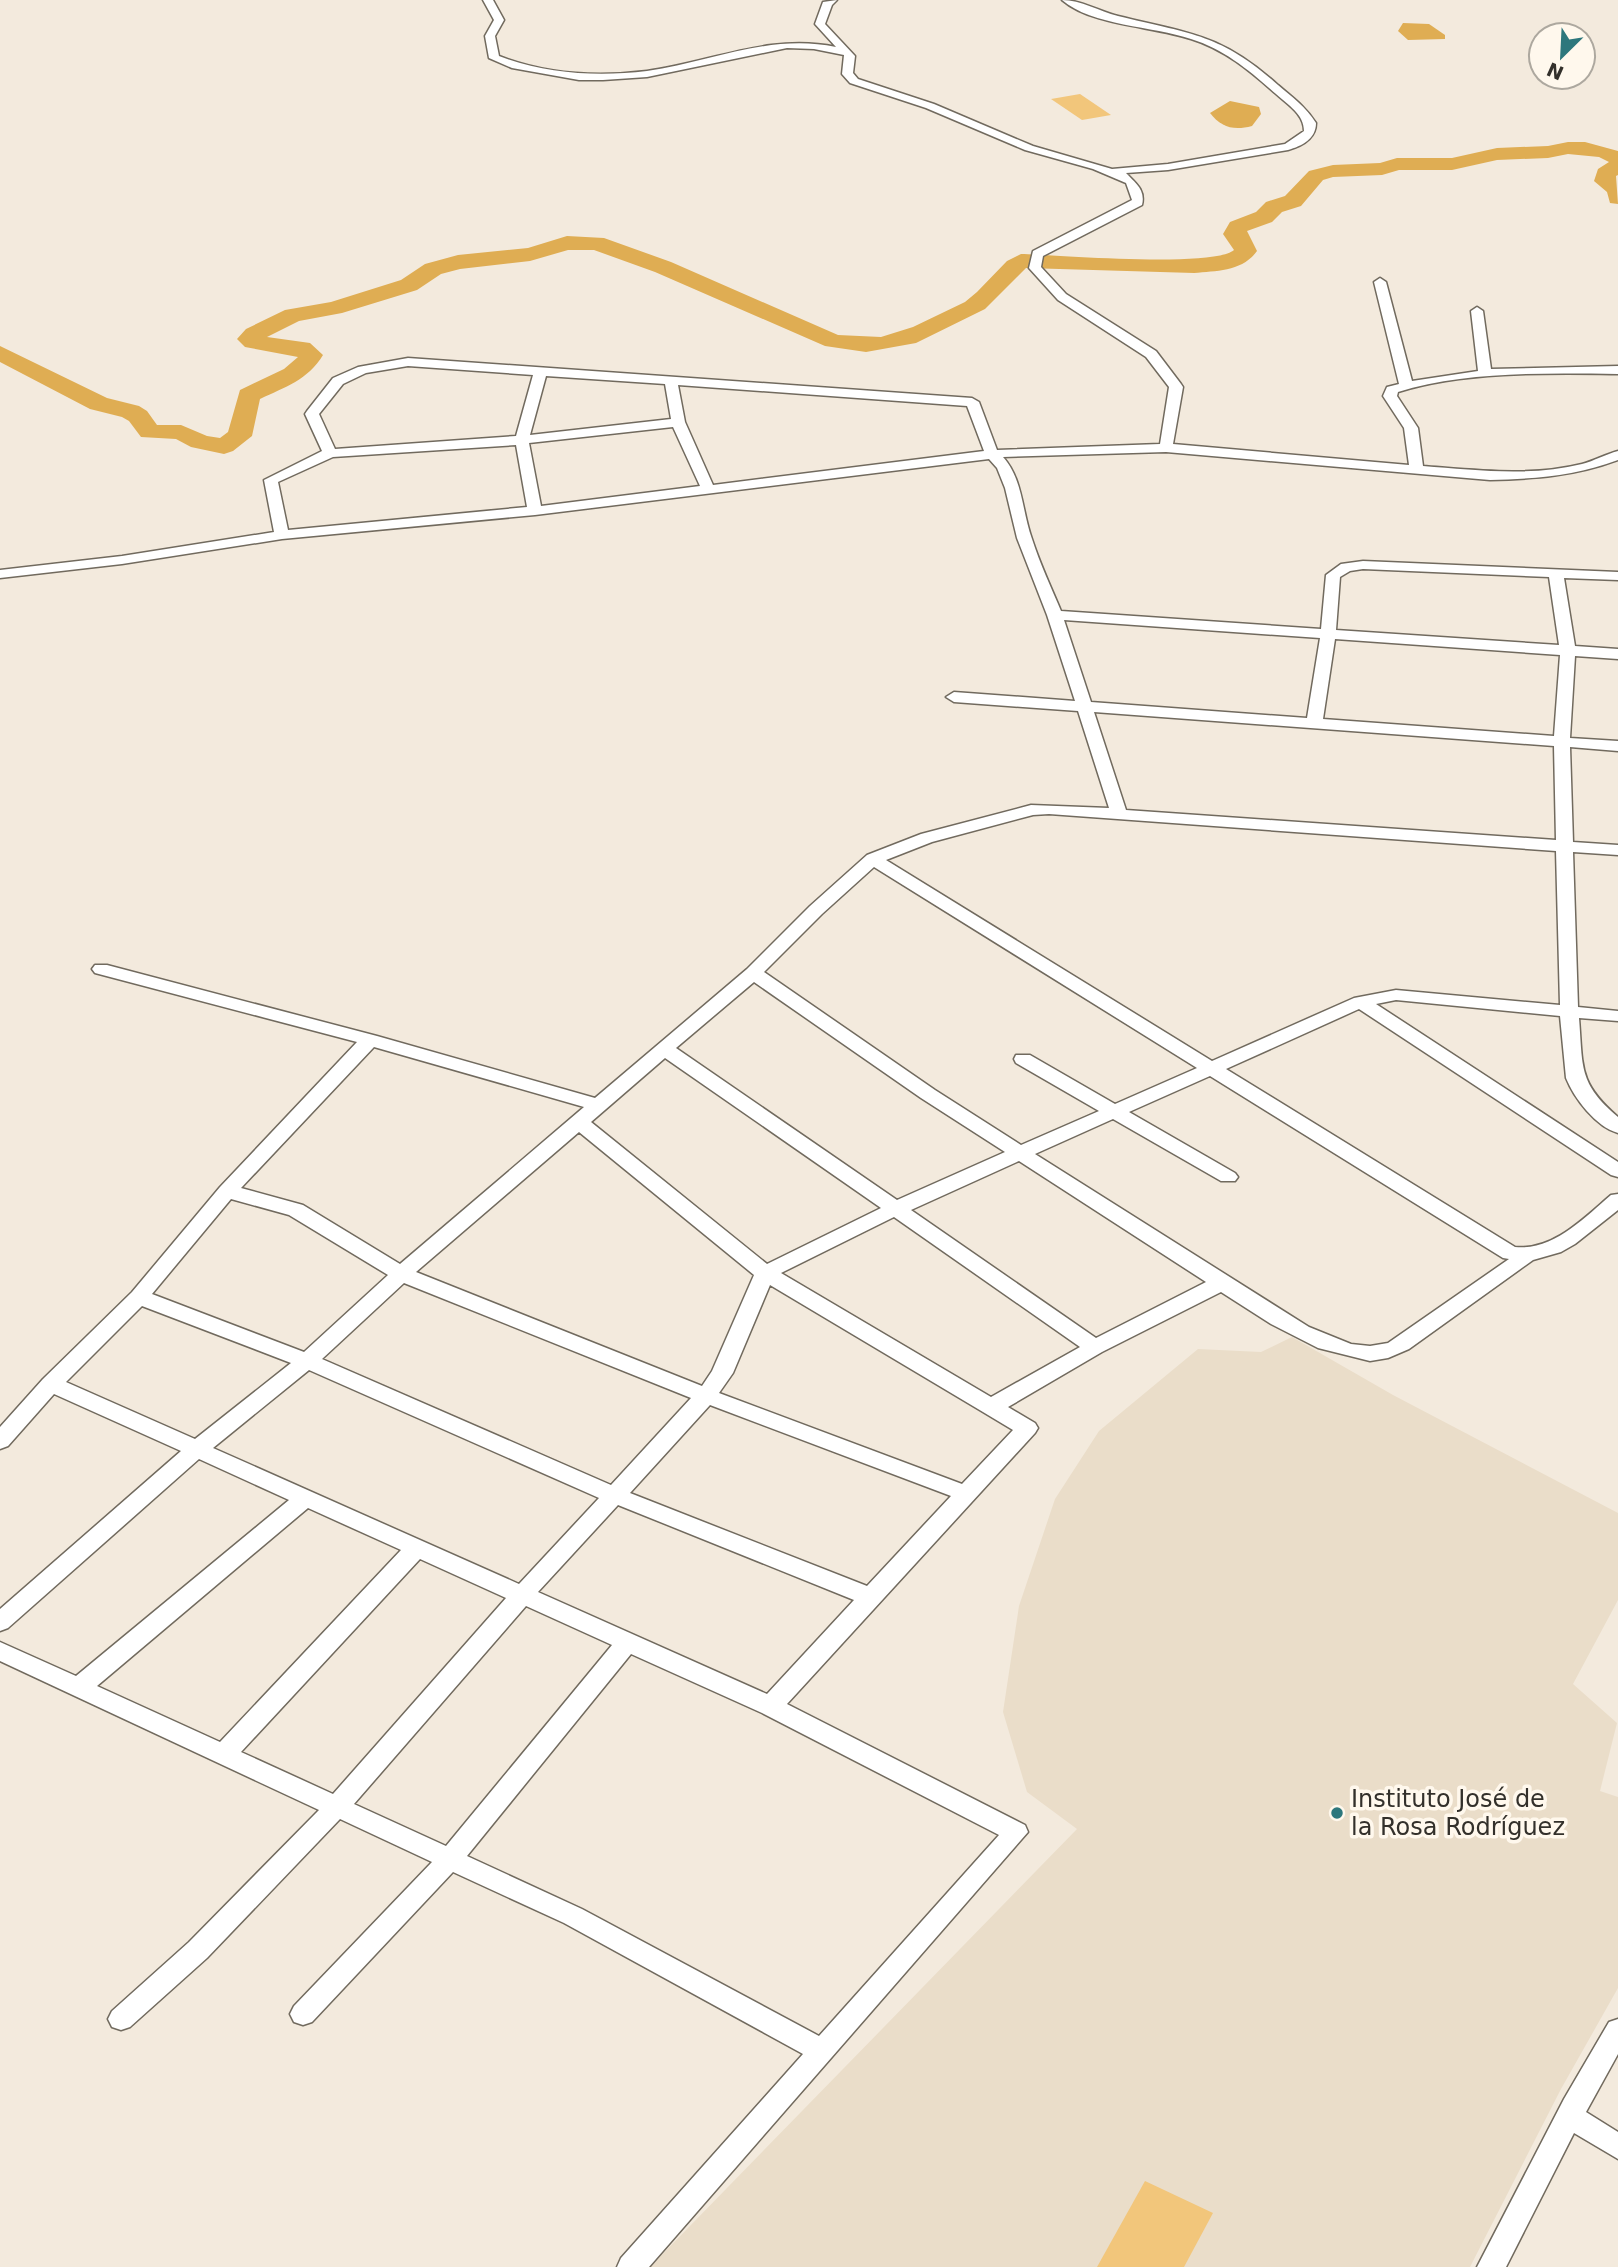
<svg xmlns="http://www.w3.org/2000/svg" width="1618" height="2267" viewBox="0 0 1618 2267" font-family="'DejaVu Sans',sans-serif">
<style>
.built{fill:#eaddc9}
.green{fill:#f2c67b}
.water{fill:#dfad53}
.lines{fill:none;stroke-linecap:round;stroke-linejoin:round}
.river{fill:#dfad53;fill-rule:evenodd}
.minor-casing{stroke:#716a5e;stroke-width:3}
.minor{fill:#fff;fill-rule:evenodd}
.poi-dot{fill:#2d777c;stroke:#fff8ed;stroke-width:2.5}
.labels{text-anchor:middle;stroke-width:7;stroke-linejoin:round;paint-order:stroke}
.near-poi-label{font-size:24px;fill:#33302b;stroke:#fff8ed;text-anchor:start}
</style>
<rect width="100%" height="100%" fill="#f3eadd"/>
<path class="built" d="M1292,1337L1393,1395L1618,1513V1600L1573,1684L1617,1723L1600,1791L1618,1797V1988L1561,2089L1470,2267H650L1077,1829L1027,1792L1003,1712L1019,1606L1055,1499L1099,1431L1198,1349L1261,1352Z"/>
<g class="green">
<path d="M1080,94L1111,115L1082,120L1051,99Z"/>
<path d="M1145,2181L1213,2213L1184,2267H1097Z"/>
</g>
<g class="water">
<path d="M1403,23L1429,24L1445,35V39L1408,40L1398,31Z"/>
<path d="M1230,101L1259,107L1261,114L1252,126C1233,131 1221,127 1210,113Z"/>
</g>
<g class="lines">
<path class="river" d="M1568,142H1585L1618,151V175L1616,176L1618,204L1610,203L1607,192L1594,181L1598,169L1609,162L1599,157L1568,154L1548,158L1497,160L1452,170H1399L1382,175L1333,177L1323,180L1301,206L1282,212L1272,222L1247,231L1257,251C1243,271 1217,271 1194,273L1026,268L985,309L916,343L866,352L825,346L655,272L594,250H568L530,261L460,269L441,274L417,290L342,313L299,321L267,337L310,343L323,355C308,380 285,387 260,399L252,436L233,451L224,454L191,447L176,439L141,437L129,421L122,417L90,409L0,362V346L107,398L139,406L147,411L157,425H181L207,436L220,438L228,432L240,390L284,369L298,357L245,347L237,339L246,329L285,310L331,302L401,280L425,264L458,255L528,248L567,236L604,238L671,262L838,335L881,337L913,327L965,302L977,292L1007,261L1021,254C1057,255 1213,268 1234,250L1223,234L1230,222L1256,212L1266,202L1285,196L1309,171L1333,165L1380,163L1397,158H1452L1497,148L1548,146Z"/>
<defs>
<g id="minor">
<path d="M483,0H493L504,20L495,36L499,56C545,74 598,77 647,71C712,62 770,33 836,47L815,24L823,2L837,0L832,5L825,24L855,56L853,73L858,79L934,104L1033,146L1112,169L1168,164L1285,144L1304,131C1304,114 1288,105 1276,94C1250,71 1224,49 1191,39C1153,26 1092,26 1062,0C1081,0 1099,11 1118,16C1190,34 1220,33 1278,85C1292,97 1306,107 1316,123C1316,139 1302,146 1288,150L1168,170L1126,173C1134,182 1146,189 1142,205L1043,256L1041,267L1066,294L1156,351L1181,384L1183,387L1173,444L1409,465L1404,428L1383,396L1387,387L1399,384L1374,282L1380,278L1386,282L1412,381L1478,371L1471,311L1477,307L1483,311L1491,369L1618,366V374C1549,373 1464,371 1398,392L1397,396L1418,428L1423,466C1475,470 1530,477 1582,464C1594,461 1606,454 1618,451V460C1576,476 1534,479 1490,480L1166,452L1003,457C1023,479 1022,512 1032,539C1040,564 1051,587 1061,611L1321,629L1326,575L1341,564L1363,561L1618,572V580L1564,578L1575,646L1618,649V659L1575,656L1570,738L1618,741V751L1570,747L1573,842L1618,845V855L1573,852L1578,1007L1618,1011V1021L1579,1018C1583,1067 1578,1083 1618,1117V1133C1596,1127 1574,1098 1566,1078L1560,1016L1396,1000L1376,1004L1618,1162V1177L1611,1175L1359,1009L1226,1069L1515,1247C1553,1251 1584,1218 1611,1195L1618,1194V1210L1575,1244L1561,1252L1533,1260L1409,1349L1388,1358L1370,1361L1318,1348L1271,1324L1221,1292L1102,1352L1008,1407L1035,1423L1038,1428L1035,1433L787,1704L1025,1825L1028,1832L649,2267H617L621,2258L803,2054L564,1923L453,1872L312,2022L303,2025L294,2022L290,2014L294,2006L432,1862L340,1819L207,1958L130,2027L121,2030L112,2027L108,2019L112,2011L189,1942L319,1810L0,1661V1642L76,1676L289,1500L199,1459L8,1628L0,1631V1609L181,1451L54,1394L8,1446L0,1449V1427L43,1379L132,1292L220,1187L357,1042L95,973L92,969L95,965H107L377,1036L595,1098L747,969L810,906L867,855L921,834L1031,805L1109,808L1078,711L954,702L946,697L954,692L1075,701L1047,615L1017,538L1005,488L997,468L989,459L535,515L282,539L122,564L0,578V570L122,556L274,532L264,480L322,451L305,414L307,411L333,378L358,367L408,358L972,398L979,402L997,450L1160,444L1169,387L1146,357L1058,300L1029,268L1033,251L1132,200L1126,183L1093,169L1025,150L926,108L850,83L842,74L844,55L814,49L787,48L647,77L603,80H579L512,68L489,58L485,36L494,20ZM408,366L533,375L516,436L335,449L319,414L343,384L366,373ZM546,376L665,384L671,419L530,435ZM678,385L967,406L984,451L713,485L685,422ZM673,427L700,486L541,506L529,443ZM516,445L527,507L288,530L278,482L333,457ZM1363,569L1549,577L1559,645L1336,630L1340,577L1350,571ZM1064,620L1320,638L1307,718L1091,702ZM1335,639L1560,655L1554,736L1323,719ZM1094,712L1554,746L1556,840L1126,810ZM1049,814L1556,851L1560,1005L1396,990L1354,998L1212,1061L886,860L932,842L1033,815ZM874,867L1197,1068L1115,1104L1030,1055H1016L1014,1059L1016,1063L1099,1111L1021,1145L935,1090L764,972L822,914ZM754,982L921,1098L1005,1152L897,1200L676,1048ZM374,1047L584,1107L400,1264L303,1205L241,1188ZM665,1058L881,1208L767,1264L591,1122ZM1210,1076L1503,1258L1509,1259L1388,1343L1370,1346L1351,1344L1309,1327L1035,1154L1113,1119L1221,1181H1235L1238,1177L1235,1173L1129,1112ZM579,1132L754,1275L712,1371L702,1386L416,1272ZM1019,1161L1206,1282L1096,1338L911,1210ZM231,1199L289,1215L388,1275L304,1352L152,1294ZM894,1217L1080,1347L991,1397L781,1273ZM404,1283L691,1398L611,1485L322,1359ZM770,1285L983,1412L1013,1430L962,1484L719,1393L733,1373ZM142,1306L291,1363L195,1439L66,1382ZM309,1370L599,1498L519,1584L213,1448ZM710,1405L951,1496L867,1586L630,1493ZM618,1505L854,1600L767,1694L538,1592ZM308,1508L401,1550L220,1742L97,1686ZM420,1559L506,1598L333,1794L241,1752ZM526,1606L612,1645L446,1846L354,1804ZM631,1654L762,1713L999,1835L819,2036L582,1909L467,1856Z"/>
<path d="M1618,2019V2054L1586,2112L1618,2132V2159L1574,2133L1506,2267H1477L1564,2099L1609,2022Z"/>
</g>
</defs>
<use href="#minor" class="minor-casing"/>
<use href="#minor" class="minor"/>
</g>
<circle class="poi-dot" cx="1337" cy="1813" r="7"/>
<g class="labels">
<g class="near-poi-label">
<text x="1351" y="1807">Instituto José de<tspan x="1351" dy="28">la Rosa Rodríguez</tspan></text>
</g>
</g>
<g transform="translate(1562 56) rotate(204)"><circle r="33" fill="#fff8ed" stroke="#ada89f" stroke-width="2"/>
<path d="M0-5L12 26L0 18L-12 26Z" fill="#2d777c"/>
<text y="-10" font-size="19" font-weight="bold" text-anchor="middle" fill="#33302b">N</text>
</g>
</svg>
